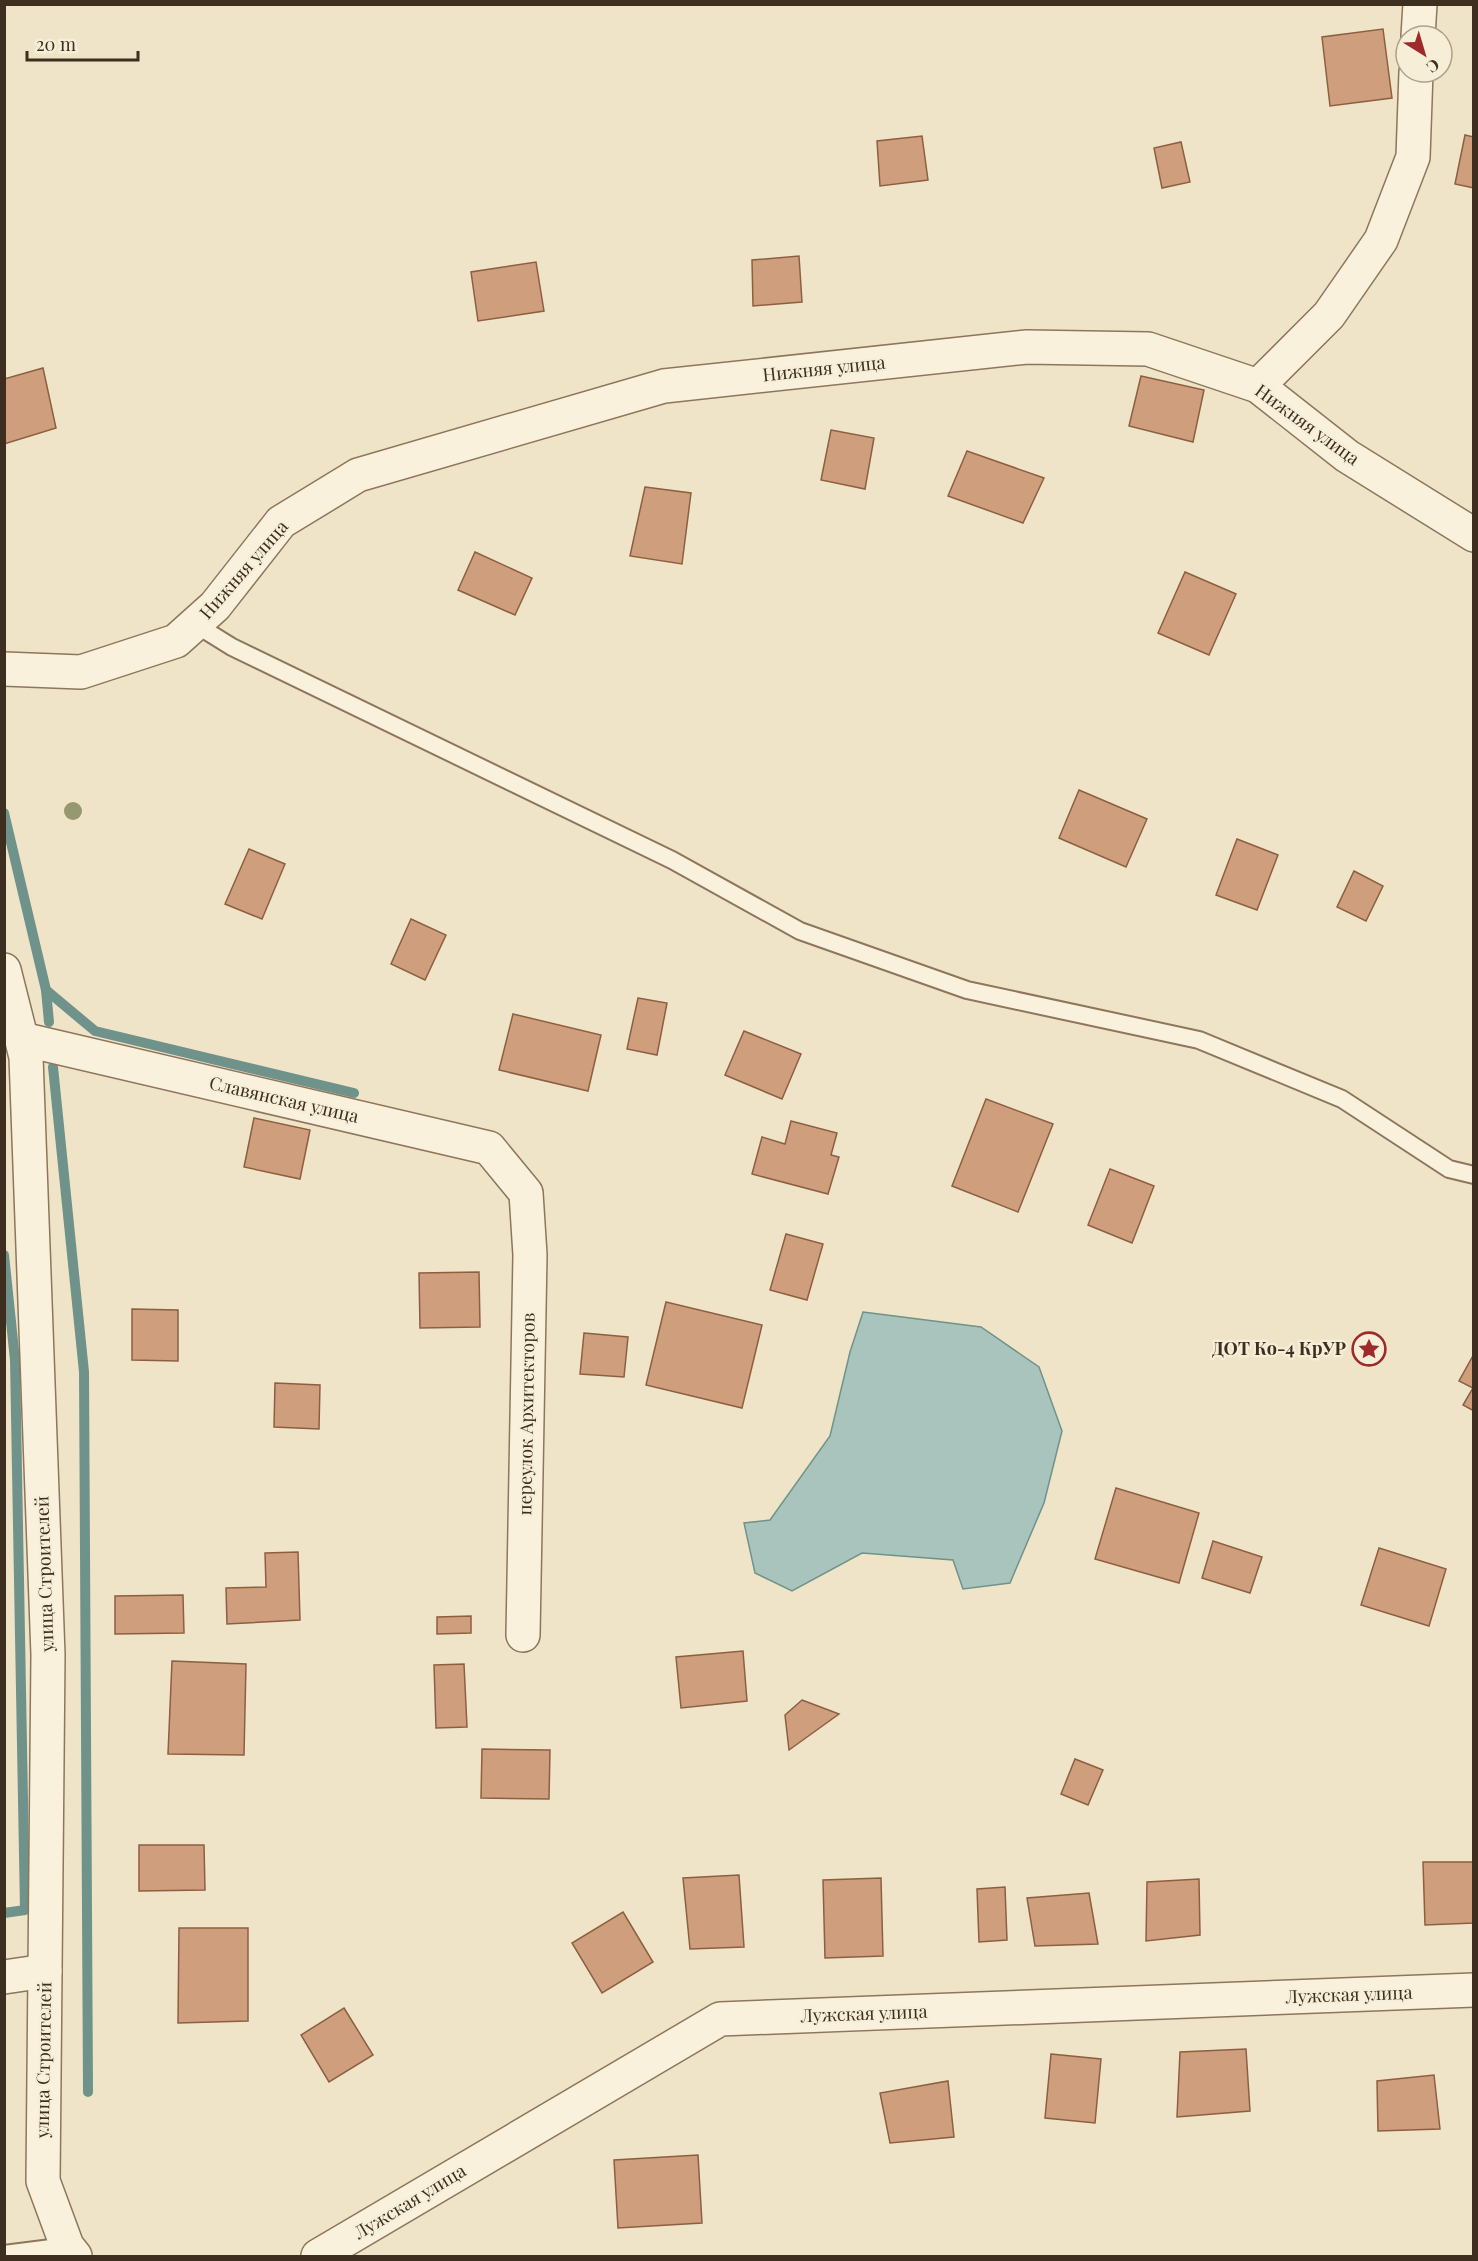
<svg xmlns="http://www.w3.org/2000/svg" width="1478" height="2261" viewBox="0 0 1478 2261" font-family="'Playfair Display',serif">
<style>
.water{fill:#a9c4bc;stroke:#6f938a;stroke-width:1.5}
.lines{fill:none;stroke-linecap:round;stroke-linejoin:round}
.stream{stroke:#6f938a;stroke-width:10}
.building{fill:#cf9f7d;stroke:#8d5f41;stroke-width:1.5}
.lane-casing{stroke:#8d765c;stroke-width:20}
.street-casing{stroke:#8d765c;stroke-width:36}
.lane{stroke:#faf1dc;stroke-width:16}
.street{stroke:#faf1dc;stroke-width:33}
.tree{fill:#96986f}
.labels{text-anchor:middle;stroke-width:4.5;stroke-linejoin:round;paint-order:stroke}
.street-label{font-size:18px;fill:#3d2e20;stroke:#f7eed8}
.poi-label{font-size:18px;font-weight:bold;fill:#3d2e20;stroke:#f7eed8;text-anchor:end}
</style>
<rect width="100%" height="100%" fill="#f0e4c8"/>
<path class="water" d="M863,1312L981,1327L1039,1367L1062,1431L1044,1503L1010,1583L963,1589L953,1560L862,1553L792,1591L755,1573L744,1523L770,1520L830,1436L850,1352Z"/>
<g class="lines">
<g class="stream">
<path d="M4,813L46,990L49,1022"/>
<path d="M46,990L95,1031L354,1093"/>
<path d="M53,1067L84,1372L88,2092"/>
<path d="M4,1255L15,1360L25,1910L4,1913"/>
</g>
</g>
<g class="building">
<path d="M1383,29L1392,98L1330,106L1322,37Z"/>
<path d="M1465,135L1474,137V188L1455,184Z"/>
<path d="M922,136L928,180L880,186L877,141Z"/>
<path d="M1181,142L1190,182L1162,188L1154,148Z"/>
<path d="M799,256L802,302L753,306L752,260Z"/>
<path d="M536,262L544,311L478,321L471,272Z"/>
<path d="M43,368L56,428L4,444V379Z"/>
<path d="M1141,376L1204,390L1193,442L1129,426Z"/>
<path d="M831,430L874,438L865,489L821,480Z"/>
<path d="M967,451L1044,478L1023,523L948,496Z"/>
<path d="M645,487L691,493L682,564L630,556Z"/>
<path d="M475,552L532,578L515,615L458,590Z"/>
<path d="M1185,572L1236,594L1209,655L1158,633Z"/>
<path d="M1079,790L1147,819L1126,867L1059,838Z"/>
<path d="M1237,839L1278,855L1257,910L1216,895Z"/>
<path d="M249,849L285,864L262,919L225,904Z"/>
<path d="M1354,871L1383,886L1366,921L1337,907Z"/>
<path d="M411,919L446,935L425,980L391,964Z"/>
<path d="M638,998L667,1003L657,1055L627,1049Z"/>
<path d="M513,1014L601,1035L588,1091L499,1070Z"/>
<path d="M744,1031L801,1054L782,1099L725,1075Z"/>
<path d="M986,1099L1053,1124L1018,1212L952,1186Z"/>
<path d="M254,1118L310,1130L300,1179L244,1167Z"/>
<path d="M791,1121L837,1133L831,1155L839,1157L828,1194L752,1174L762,1137L785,1144Z"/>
<path d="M1110,1169L1154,1186L1132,1243L1088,1225Z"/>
<path d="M786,1234L823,1244L807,1300L770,1290Z"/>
<path d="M479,1272L480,1327L420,1328L419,1273Z"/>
<path d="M666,1302L762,1325L742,1408L646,1385Z"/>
<path d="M132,1309L178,1310V1361L132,1360Z"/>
<path d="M584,1333L628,1337L624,1377L580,1374Z"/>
<path d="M1474,1354V1411L1463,1405L1473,1388L1459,1381Z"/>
<path d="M275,1383L320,1385L319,1429L274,1427Z"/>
<path d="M1116,1488L1199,1513L1179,1583L1095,1559Z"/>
<path d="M1213,1541L1262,1557L1250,1593L1202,1578Z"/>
<path d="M1379,1548L1446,1569L1429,1626L1361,1605Z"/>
<path d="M298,1552L300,1620L227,1624L226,1588L266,1587L265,1553Z"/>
<path d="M183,1595L184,1633L115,1634V1596Z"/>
<path d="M471,1616V1633L437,1634V1617Z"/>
<path d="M743,1651L747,1701L681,1708L676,1657Z"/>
<path d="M172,1661L246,1664L244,1755L168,1754Z"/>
<path d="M464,1664L467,1727L436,1728L434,1665Z"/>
<path d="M802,1700L839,1714L789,1750L785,1715Z"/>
<path d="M482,1749L550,1750L549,1799L481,1798Z"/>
<path d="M1075,1759L1103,1770L1088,1805L1061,1794Z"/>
<path d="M139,1845H204L205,1890L139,1891Z"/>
<path d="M1423,1862H1474V1923L1425,1925Z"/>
<path d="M739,1875L744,1947L690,1949L683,1878Z"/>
<path d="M881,1878L883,1956L825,1958L823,1880Z"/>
<path d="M1199,1879L1200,1935L1146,1941L1147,1882Z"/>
<path d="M1005,1887L1007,1940L979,1942L977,1889Z"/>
<path d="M1089,1893L1098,1944L1035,1946L1027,1898Z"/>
<path d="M623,1912L653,1962L602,1993L572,1943Z"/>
<path d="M179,1928H248V2021L178,2023Z"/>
<path d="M344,2008L373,2055L329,2082L301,2035Z"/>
<path d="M1246,2049L1250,2111L1177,2117L1180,2052Z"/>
<path d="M1051,2054L1101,2059L1095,2123L1045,2118Z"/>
<path d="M1434,2075L1440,2129L1378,2131L1377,2081Z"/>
<path d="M948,2081L954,2137L890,2143L880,2093Z"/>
<path d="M698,2155L702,2223L618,2228L614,2160Z"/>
</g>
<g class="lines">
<defs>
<g id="lane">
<path d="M195,624L232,647L672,860L800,931L967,990L1199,1040L1342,1099L1449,1169L1474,1175"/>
<path d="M4,2254L67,2246"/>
</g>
<g id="street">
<path d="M1418,36L1420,4"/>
<path d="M1258,386L1329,315L1381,240L1413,157L1416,72"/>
<path d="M4,669L81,672L176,641L215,606L281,522L358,475L664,386L1027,347L1148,349L1258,386L1347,456L1474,535"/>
<path d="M4,970L26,1057L48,1655L43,2181L67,2246L75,2256"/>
<path d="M22,1039L489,1148L526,1193L530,1255L523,1635"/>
<path d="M4,1977L45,1971"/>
<path d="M318,2256L720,2019L1474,1990"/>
</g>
</defs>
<use href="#lane" class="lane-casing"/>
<use href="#street" class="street-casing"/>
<use href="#lane" class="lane"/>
<use href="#street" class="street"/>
</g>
<circle class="tree" cx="73" cy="811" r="9"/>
<defs>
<symbol id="sight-ring" viewBox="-11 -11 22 22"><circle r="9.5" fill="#f7eed8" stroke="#9e2a2b" stroke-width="1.5"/><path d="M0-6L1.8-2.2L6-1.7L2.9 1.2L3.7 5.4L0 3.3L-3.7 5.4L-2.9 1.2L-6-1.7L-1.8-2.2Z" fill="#9e2a2b"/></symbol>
</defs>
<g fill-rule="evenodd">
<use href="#sight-ring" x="1350" y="1330" width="38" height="38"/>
</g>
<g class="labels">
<g class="street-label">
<text transform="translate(824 369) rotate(-6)" y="6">Нижняя улица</text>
<text transform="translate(1307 425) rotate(36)" y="6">Нижняя улица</text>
<text transform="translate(244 570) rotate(-49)" y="6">Нижняя улица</text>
<text transform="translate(284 1100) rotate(13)" y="6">Славянская улица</text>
<text transform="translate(527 1414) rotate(-89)" y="6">переулок Архитекторов</text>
<text transform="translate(45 1574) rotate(-92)" y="6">улица Строителей</text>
<text transform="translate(1349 1995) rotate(-2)" y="6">Лужская улица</text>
<text transform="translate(864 2014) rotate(-2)" y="6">Лужская улица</text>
<text transform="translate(44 2060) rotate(-89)" y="6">улица Строителей</text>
<text transform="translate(410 2202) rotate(-31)" y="6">Лужская улица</text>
</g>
<g class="poi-label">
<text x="1346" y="1355">ДОТ Ко-4 КрУР</text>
</g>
</g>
<rect width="1478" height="2261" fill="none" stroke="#3d2e20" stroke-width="12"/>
<g transform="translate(1424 54) rotate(143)"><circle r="28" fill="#f7eed8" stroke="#ada18e" stroke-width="1.5"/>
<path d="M0-4.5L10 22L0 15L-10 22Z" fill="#9e2a2b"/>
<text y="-9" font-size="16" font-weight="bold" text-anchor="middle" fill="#3d2e20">С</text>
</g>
<path d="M27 51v9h111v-9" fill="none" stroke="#3d2e20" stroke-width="3"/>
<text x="36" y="51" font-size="18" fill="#3d2e20" stroke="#f7eed8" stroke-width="4.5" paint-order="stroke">20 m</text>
</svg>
